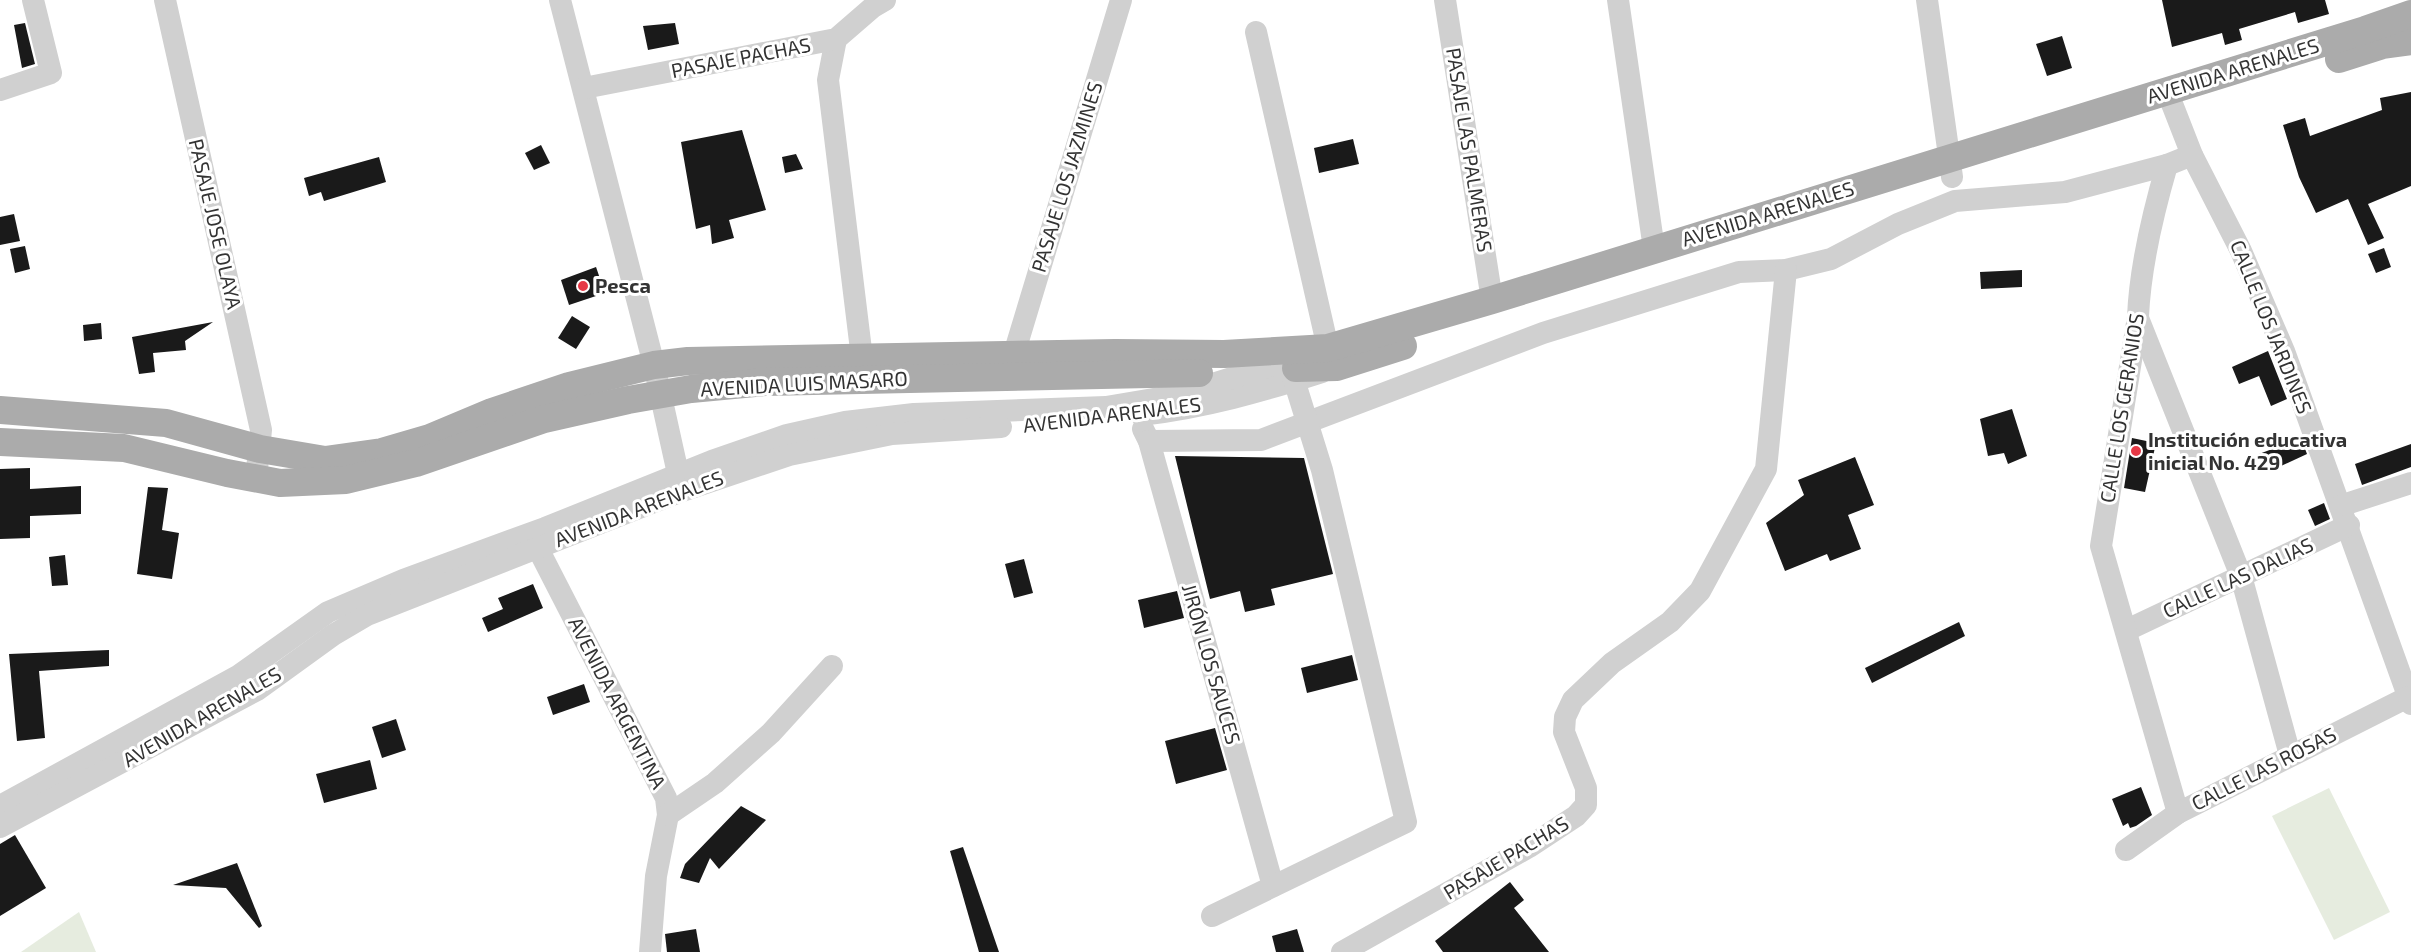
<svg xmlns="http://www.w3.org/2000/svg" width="2411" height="952" viewBox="0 0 2411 952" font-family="'Exo 2',sans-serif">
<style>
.green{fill:#e6ecdf}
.building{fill:#1a1a1a}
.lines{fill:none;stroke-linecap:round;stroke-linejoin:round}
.minor{stroke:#d0d0d0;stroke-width:22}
.major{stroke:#ababab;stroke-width:28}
.poi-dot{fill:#e63946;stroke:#fff;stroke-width:2}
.labels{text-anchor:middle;stroke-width:6;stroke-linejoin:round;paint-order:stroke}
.street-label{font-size:20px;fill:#333;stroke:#fff}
.poi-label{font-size:20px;font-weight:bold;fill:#333;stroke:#fff;text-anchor:start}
</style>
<rect width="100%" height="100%" fill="#fff"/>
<g class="green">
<path d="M2329,788L2390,912L2334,940L2272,816Z"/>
<path d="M79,912L96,952H21Z"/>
</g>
<g class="building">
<path d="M2162,0H2325L2329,14L2298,23L2295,12L2239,29L2242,40L2225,45L2222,33L2172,47Z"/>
<path d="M25,23L35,64L22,68L14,25Z"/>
<path d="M675,23L679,44L648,50L643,26Z"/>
<path d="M2062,36L2072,68L2047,76L2036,44Z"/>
<path d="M2411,92V186L2368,204L2384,238L2368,245L2348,199L2316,213L2299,177L2283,125L2305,118L2310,136L2382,110L2380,98Z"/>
<path d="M742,130L766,210L729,220L734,238L712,244L710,225L696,229L681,142Z"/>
<path d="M1353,139L1359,164L1319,173L1314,148Z"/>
<path d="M541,145L550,163L534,170L525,153Z"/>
<path d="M796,154L803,169L785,173L782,157Z"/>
<path d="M379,157L386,182L324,201L321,192L309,196L304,178Z"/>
<path d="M14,214L20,241L0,245V217Z"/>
<path d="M25,246L30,269L15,273L10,249Z"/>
<path d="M2384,248L2391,267L2376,273L2368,254Z"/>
<path d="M596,267L605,293L569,305L561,280Z"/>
<path d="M2022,270V287L1981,289L1980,272Z"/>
<path d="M572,316L590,327L576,349L558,338Z"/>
<path d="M213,322L185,341L186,350L153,353L155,372L139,374L132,337Z"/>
<path d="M101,323L102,339L84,341L83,325Z"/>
<path d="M2268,351L2287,399L2271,406L2259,376L2239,384L2232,367Z"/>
<path d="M2012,409L2027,456L2008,464L2004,453L1988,456L1980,419Z"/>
<path d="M2132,438L2156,443L2145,492L2124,488Z"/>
<path d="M2301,438L2307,454L2268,472L2259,454Z"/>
<path d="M2411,444V467L2362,485L2355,464Z"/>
<path d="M1175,456L1304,458L1333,574L1271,589L1275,605L1245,612L1240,591L1210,599Z"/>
<path d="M1855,457L1874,505L1848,515L1861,549L1830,561L1827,554L1785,571L1766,523L1804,495L1798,480Z"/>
<path d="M30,468V489L81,486V514L30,516V538L0,539V469Z"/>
<path d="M148,487L168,488L162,530L179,533L172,579L137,574Z"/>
<path d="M2324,503L2330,519L2315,526L2308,510Z"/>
<path d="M65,555L68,585L52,586L49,557Z"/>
<path d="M1024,559L1033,593L1014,598L1005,564Z"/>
<path d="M533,584L543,608L488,632L482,618L503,609L498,598Z"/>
<path d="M1177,591L1184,618L1144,628L1138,600Z"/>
<path d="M1959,622L1965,636L1872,683L1865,668Z"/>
<path d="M109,650V666L39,671L45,738L17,741L9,654Z"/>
<path d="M1352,655L1358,680L1307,693L1301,668Z"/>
<path d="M584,684L590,702L553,715L547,697Z"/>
<path d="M396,719L406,750L382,758L372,727Z"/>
<path d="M1215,728L1227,770L1176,784L1165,741Z"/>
<path d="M370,760L377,789L324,803L316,774Z"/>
<path d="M2141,787L2152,815L2136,826L2130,828L2128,823L2123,826L2112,799Z"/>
<path d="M741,806L766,820L719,869L710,858L699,883L680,878L685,864Z"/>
<path d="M15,835L46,888L0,916V844Z"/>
<path d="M963,847L999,952H979L950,851Z"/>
<path d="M237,863L262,926L259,928L226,888L173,885Z"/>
<path d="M1510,882L1524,900L1514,908L1549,952H1443L1435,941Z"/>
<path d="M696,929L700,952H667L665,934Z"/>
<path d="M1297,929L1304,952H1276L1272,936Z"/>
</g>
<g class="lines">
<g class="minor">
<path d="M165,0L261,430L256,479"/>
<path d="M560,0L654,365L681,487"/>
<path d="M1445,0L1492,300"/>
<path d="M1618,0L1654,249"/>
<path d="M1927,0L1952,177"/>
<path d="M836,39L828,80L862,358"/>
<path d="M584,88L836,39L873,7L885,0"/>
<path d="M0,90L51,73L33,0"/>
<path d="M2167,91L2192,155L2241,251L2284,351L2411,704"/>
<path d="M2138,318L2241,576L2290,755"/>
<path d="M1014,354L1121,0"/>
<path d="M1141,415C1203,408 1263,391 1322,372"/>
<path d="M1143,429L1149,441L1273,886"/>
<path d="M1149,441L1261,440L1543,333L1739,272L1786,270L1831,259L1898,224L1955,201L2065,192L2167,165"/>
<path d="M2340,506L2411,483"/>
<path d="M531,535L666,798L668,815L656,876L650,952"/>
<path d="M2127,630L2349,525"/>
<path d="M0,806L238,676L328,612L403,580L545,528L712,461L787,435L845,422L914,414L1106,407L1177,395L1328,348L1256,32"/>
<path d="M2178,813L2101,546L2138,317C2140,267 2153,213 2167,165L2192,155"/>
<path d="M668,815L715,783L771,733L832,666"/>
<path d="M0,827L257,690L333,635L367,615L682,491L789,455L892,434L1001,427"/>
<path d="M2126,850L2178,813L2408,697"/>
<path d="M1212,916L1406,822L1322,470L1290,367"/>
<path d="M1342,952L1529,847L1576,816L1586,805V788L1564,732L1565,717L1573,700L1612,663L1670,622L1700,591L1766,469L1786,270"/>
</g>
<g class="major">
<path d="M2339,59L2383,45L2411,41"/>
<path d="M1296,368L1337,367L1403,346"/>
<path d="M0,410L166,423L260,449L325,460L382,452L430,438L492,412L569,386L654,365L688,361L1115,353L1224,354L1328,348L1492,300L2365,30L2411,14"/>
<path d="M0,442L124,448L227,473L280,483L346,480L416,463L544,419L628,400L691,389L765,382L1199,373"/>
</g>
</g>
<g class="poi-dot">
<circle cx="583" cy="286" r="6"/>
<circle cx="2136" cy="451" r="6"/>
</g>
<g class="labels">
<g class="street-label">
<text transform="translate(741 58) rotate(-11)" y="7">PASAJE PACHAS</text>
<text transform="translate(2233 71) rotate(-17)" y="7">AVENIDA ARENALES</text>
<text transform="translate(1469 150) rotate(81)" y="7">PASAJE LAS PALMERAS</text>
<text transform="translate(1067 177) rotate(-73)" y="7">PASAJE LOS JAZMINES</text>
<text transform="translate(1768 214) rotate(-17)" y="7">AVENIDA ARENALES</text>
<text transform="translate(215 224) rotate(77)" y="7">PASAJE JOSE OLAYA</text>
<text transform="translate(2271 327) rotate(68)" y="7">CALLE LOS JARDINES</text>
<text transform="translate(804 384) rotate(-3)" y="7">AVENIDA LUIS MASARO</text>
<text transform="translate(2122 408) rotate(-81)" y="7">CALLE LOS GERANIOS</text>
<text transform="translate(1112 415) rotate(-7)" y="7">AVENIDA ARENALES</text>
<text transform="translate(639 509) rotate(-21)" y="7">AVENIDA ARENALES</text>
<text transform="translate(2238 578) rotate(-25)" y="7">CALLE LAS DALIAS</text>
<text transform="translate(1211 664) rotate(74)" y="7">JIRÓN LOS SAUCES</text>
<text transform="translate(617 703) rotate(63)" y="7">AVENIDA ARGENTINA</text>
<text transform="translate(202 717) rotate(-30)" y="7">AVENIDA ARENALES</text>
<text transform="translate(2264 769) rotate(-27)" y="7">CALLE LAS ROSAS</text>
<text transform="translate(1506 858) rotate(-31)" y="7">PASAJE PACHAS</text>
</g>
<g class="poi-label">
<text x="595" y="293">Pesca</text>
<text x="2148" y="447">Institución educativa<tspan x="2148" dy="23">inicial No. 429</tspan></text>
</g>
</g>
</svg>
